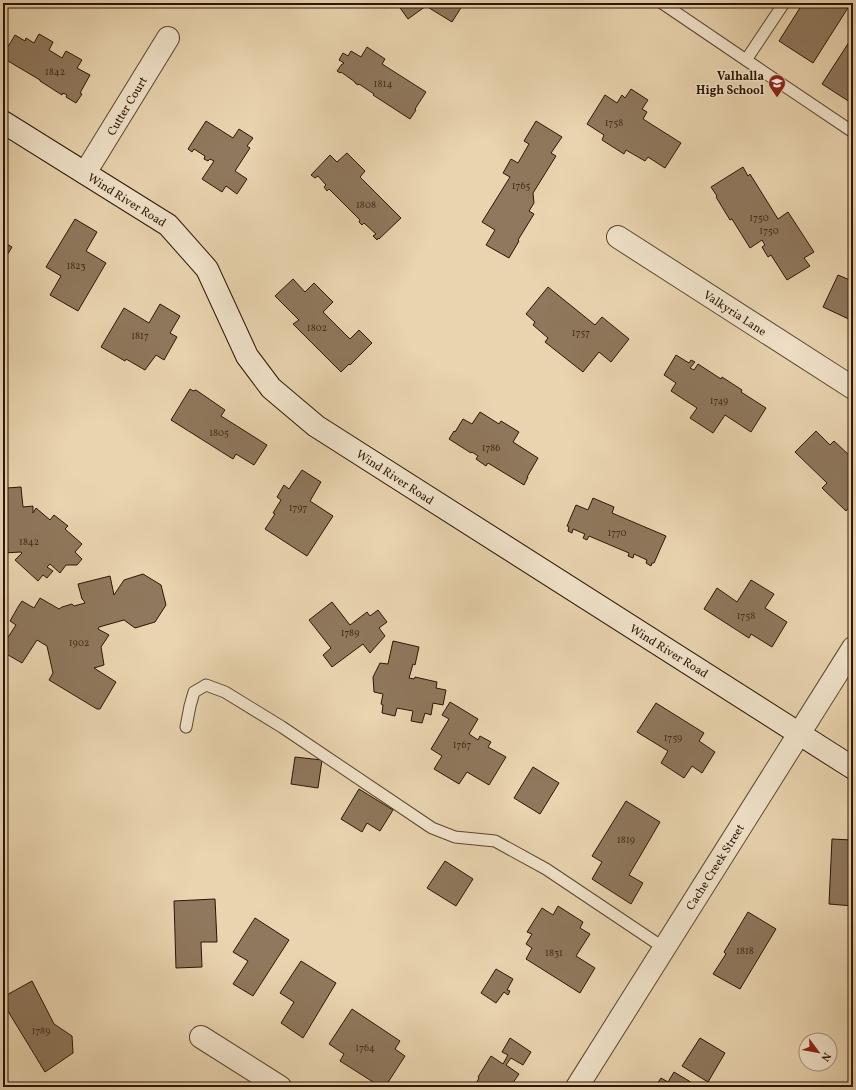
<svg xmlns="http://www.w3.org/2000/svg" width="856" height="1090" viewBox="0 0 856 1090" font-family="Vollkorn,serif">
<style>
.building{fill:#8f785d;stroke:#2d1504}
.lines{fill:none;stroke-linecap:round;stroke-linejoin:round}
.lane-casing{stroke:#5c452f;stroke-width:13}
.street-casing{stroke:#5c452f;stroke-width:24}
.secondary-casing{stroke:#2d1504;stroke-width:24}
.lane{stroke:#f1e3cb;stroke-width:11}
.street{stroke:#f1e3cb;stroke-width:22}
.secondary{stroke:#f1e3cb;stroke-width:22}
.labels{text-anchor:middle;stroke-width:3;stroke-linejoin:round;paint-order:stroke}
.number-label{font-size:10px;fill:#462e1a}
.poi-label{font-size:12px;font-weight:bold;fill:#2d1504;stroke:#f1e3cb;text-anchor:end}
.street-label{font-size:12px;fill:#2d1504;stroke:#f1e3cb}
</style>
<rect width="100%" height="100%" fill="#e9d4af"/>
<filter id="stains"><feTurbulence type="fractalNoise" baseFrequency=".005" numOctaves="4"/><feColorMatrix values="0 0 0 0 .2 0 0 0 0 .09 0 0 0 0 .02 0 0 0 .5 -.17"/></filter>
<radialGradient id="worn" r=".72"><stop offset=".6" stop-color="#630" stop-opacity="0"/><stop offset="1" stop-color="#630" stop-opacity=".3"/></radialGradient>
<g class="building">
<path d="M377,3H388L385,8Z"/>
<path d="M394,3H464L452,22L426,6L408,19L398,5Z"/>
<path d="M803,3H851L813,63L779,41Z"/>
<path d="M39,34L53,42L49,50L62,58L66,51L82,60L77,68L90,75L80,93L82,94L76,103L66,97L67,95L63,93L62,95L40,81V80L3,58V55L15,35L25,41L26,38L34,43Z"/>
<path d="M853,36V104L822,84Z"/>
<path d="M367,47L385,59L382,64L426,92L415,109L416,110L410,119L373,95L374,94L359,84L358,85L355,83V82L341,72L340,73L337,71L342,64H343L344,63L339,60L343,53L348,56L351,51L361,57Z"/>
<path d="M631,89L648,100L642,109L647,112L643,119L681,143L665,168L648,157L645,161L626,150L624,154L602,140L604,135L587,124L605,95L617,103L622,95L625,98Z"/>
<path d="M206,121L233,138L239,129L253,138L247,146L250,148L235,171L247,179L237,194L226,186L222,192L202,179L214,161L210,159L208,161L204,159L205,156L194,149L192,152L188,149Z"/>
<path d="M536,121L562,137L551,153L556,156L533,193L534,203L529,211L534,214L518,240L519,241L509,258L486,245L495,230L482,222L510,177L503,173L511,159L518,163L529,144L524,141Z"/>
<path d="M347,153L365,171L360,177L401,218L379,239L378,238L377,240L373,236L376,234L364,223L362,225L359,222L360,220L329,189L327,191L324,187L326,185L318,176L315,178L311,175L330,155L337,162Z"/>
<path d="M743,167L748,176L750,174L778,219L788,212L814,252L804,258L810,266L787,280L771,255L768,257L762,247L765,245L762,240L750,248L732,219L730,220L716,197L717,196L711,187Z"/>
<path d="M75,219L97,232L86,251L106,263L78,311L50,295L61,276L46,267Z"/>
<path d="M3,242L12,247L3,262Z"/>
<path d="M838,275L852,281L853,280V321L823,307Z"/>
<path d="M293,279L305,292L314,283L333,302L323,312L350,339L359,330L372,343L350,365L349,364L341,372L293,324L299,320L275,296Z"/>
<path d="M548,287L595,325L602,317L629,339L611,362L599,352L583,372L545,342L548,338L533,325L535,322L526,314Z"/>
<path d="M160,304L180,316L170,333L177,337L164,360L156,355L145,370L126,359L125,361L101,347L124,308L149,323Z"/>
<path d="M676,355L689,363L691,360L695,362L690,368L694,370L698,364L721,379L722,377L742,390L741,392L766,408L751,432L725,415L713,433L690,418L697,408L671,391L676,383L664,375Z"/>
<path d="M190,389L193,391L196,390L225,410L221,416L267,445L254,465L236,454L233,459L171,420Z"/>
<path d="M480,412L499,424L501,421L519,432L513,442L538,458L527,477H528L524,485L488,463L486,466L476,459L478,456L472,452L471,453L449,439L454,431L455,432L463,419L472,424Z"/>
<path d="M816,431L830,445L834,441L850,456L853,454V507L851,505L846,511L822,488L827,483L795,452Z"/>
<path d="M302,470L321,482L310,501L333,516L307,556L265,529L275,514L273,513L281,500L277,497L284,485L289,489Z"/>
<path d="M3,485H6L7,488L21,487L23,507L33,506V513L36,508L50,520L54,515L68,526L65,529L82,544L75,552L82,559L77,565H66L60,573L50,564L47,567L53,571L47,578L43,575L38,581L15,560L22,553L21,552L3,553Z"/>
<path d="M593,498L614,507L612,513L666,536L654,563H652L651,566L646,563L647,560L634,554L633,558L628,556L629,553L589,536L587,540L583,538L585,534L573,529L572,533L568,531L569,527L567,526L576,505L588,510Z"/>
<path d="M143,574L161,585L166,605L155,622L135,628L124,620L99,627L98,629L109,635L101,647L104,665L94,668L116,682L100,709H97L49,680L53,673L47,646L37,640L22,663L3,652V645L16,625L10,621L18,607L22,601L34,608L40,598L59,609L62,607L72,604L74,606L85,603L84,601L82,599L78,584L110,576L114,595L124,580Z"/>
<path d="M751,580L774,594L765,608L787,622L772,647L751,634L749,638L704,609L717,588L737,602Z"/>
<path d="M332,602L350,625L367,612L370,616L378,610L387,622L379,628L385,636L370,653L363,644L332,667L323,655L331,648L309,620Z"/>
<path d="M393,641L419,647L415,665L413,664L409,678L414,679L415,677L437,682L436,688L446,690L443,705L433,703L431,715L425,713L422,723L411,721L413,711L397,708L395,716L382,713L383,705L381,704L383,694L374,692L373,677L380,663L388,664Z"/>
<path d="M450,702L478,719L469,734L478,740L480,736L491,742L488,747L506,757L489,785L467,772L459,784L434,769L442,756L431,749L449,719L442,715Z"/>
<path d="M656,703L704,733L699,741L715,752L702,773L692,766L684,778L661,763L668,751L637,732Z"/>
<path d="M295,757L322,760L318,788L291,784Z"/>
<path d="M533,767L559,783L540,814L514,798Z"/>
<path d="M359,789L393,810L380,831L367,823L362,832L341,819Z"/>
<path d="M626,801L660,822L629,875L643,883L631,904L592,879L602,862L592,856Z"/>
<path d="M832,839L852,840L851,850H853V906L829,904Z"/>
<path d="M445,861L473,879L456,906L427,888Z"/>
<path d="M215,899L217,942H201L202,967L176,968L174,901Z"/>
<path d="M558,906L583,922L580,928L590,934L576,956L595,968L580,993L526,959L532,948L526,944L532,934L527,932L542,908L553,915Z"/>
<path d="M748,912L776,929L740,989L713,974L726,954L724,952Z"/>
<path d="M255,918L289,940L253,996L233,984L248,961L233,952Z"/>
<path d="M301,961L336,983L303,1038L281,1023L294,1002L280,993Z"/>
<path d="M496,969L513,979L507,990L510,991L508,995L504,992L496,1003L481,993Z"/>
<path d="M32,981L54,1024L72,1036L73,1053L45,1072L3,1003V997Z"/>
<path d="M352,1009L400,1041L395,1049L405,1056L385,1087H381L340,1061L344,1054L329,1044Z"/>
<path d="M510,1038L531,1052L523,1065L511,1058L506,1065L519,1074L510,1087H474L479,1078L478,1077L491,1056L503,1064L508,1055L502,1052Z"/>
<path d="M700,1038L725,1053L708,1082L682,1066Z"/>
<path d="M674,1072L699,1087H655L661,1078L668,1082Z"/>
</g>
<g class="lines">
<defs>
<g id="lane">
<path d="M662,3L746,60"/>
<path d="M784,3L746,60L853,132"/>
<path d="M186,727L190,706L194,692L206,685L225,692L282,727L432,828L455,837L495,841L546,869L664,948"/>
</g>
<g id="street">
<path d="M85,173L168,38"/>
<path d="M618,237L853,388"/>
<path d="M201,1037L280,1087"/>
<path d="M577,1087L853,648"/>
</g>
<path id="secondary" d="M3,122L168,225L207,269L247,356L271,388L316,426L853,768"/>
</defs>
<use href="#lane" class="lane-casing"/>
<use href="#street" class="street-casing"/>
<use href="#secondary" class="secondary-casing"/>
<use href="#lane" class="lane"/>
<use href="#street" class="street"/>
<use href="#secondary" class="secondary"/>
</g>
<defs>
<symbol id="school-pin" viewBox="-11 -11 22 30"><path d="M0 17L-7.5 6A9.5 9.5 0 1 1 7.5 6Z" fill="#8f2418" stroke="#f1e3cb"/><path d="M0-5L7-2L0 1L-7-2ZM-4 1L0 2.5L4 1V4Q0 6-4 4Z" fill="#fff"/></symbol>
</defs>
<g fill-rule="evenodd">
<use href="#school-pin" x="767" y="73" width="20" height="27"/>
</g>
<g class="labels">
<g class="number-label">
<text x="55" y="75">1842</text>
<text x="383" y="87">1814</text>
<text x="614" y="126">1758</text>
<text x="521" y="189">1765</text>
<text x="366" y="208">1808</text>
<text x="759" y="221">1750</text>
<text x="769" y="234">1750</text>
<text x="76" y="269">1823</text>
<text x="317" y="331">1802</text>
<text x="581" y="336">1757</text>
<text x="140" y="339">1817</text>
<text x="719" y="404">1749</text>
<text x="219" y="436">1805</text>
<text x="491" y="451">1786</text>
<text x="298" y="511">1797</text>
<text x="617" y="536">1770</text>
<text x="29" y="545">1842</text>
<text x="746" y="619">1758</text>
<text x="350" y="636">1789</text>
<text x="79" y="646">1902</text>
<text x="673" y="741">1759</text>
<text x="462" y="748">1767</text>
<text x="626" y="843">1819</text>
<text x="745" y="954">1818</text>
<text x="554" y="956">1831</text>
<text x="41" y="1034">1789</text>
<text x="365" y="1051">1764</text>
</g>
<g class="poi-label">
<text x="764" y="80">Valhalla<tspan x="764" dy="14">High School</tspan></text>
</g>
<g class="street-label">
<text transform="translate(127 106) rotate(-59)" y="4">Cutter Court</text>
<text transform="translate(127 200) rotate(32)" y="4">Wind River Road</text>
<text transform="translate(735 313) rotate(33)" y="4">Valkyria Lane</text>
<text transform="translate(395 477) rotate(33)" y="4">Wind River Road</text>
<text transform="translate(669 651) rotate(32)" y="4">Wind River Road</text>
<text transform="translate(715 867) rotate(-58)" y="4">Cache Creek Street</text>
</g>
</g>
<rect width="856" height="1090" fill="none" stroke="#e9d4af" stroke-width="16"/>
<rect x="4" y="4" width="848" height="1082" fill="none" stroke="#2d1504" stroke-width="2"/>
<rect x="8" y="8" width="840" height="1074" fill="none" stroke="#2d1504"/>
<g transform="translate(818 1052) rotate(122)"><circle r="19" fill="#f1e3cb" stroke="#a3917b"/>
<path d="M0-3L7 15L0 10L-7 15Z" fill="#8f2418"/>
<text y="-6" font-size="11" font-weight="bold" text-anchor="middle" fill="#2d1504">N</text>
</g>
<rect width="100%" height="100%" filter="url(#stains)"/>
<rect width="100%" height="100%" fill="url(#worn)"/>
</svg>
